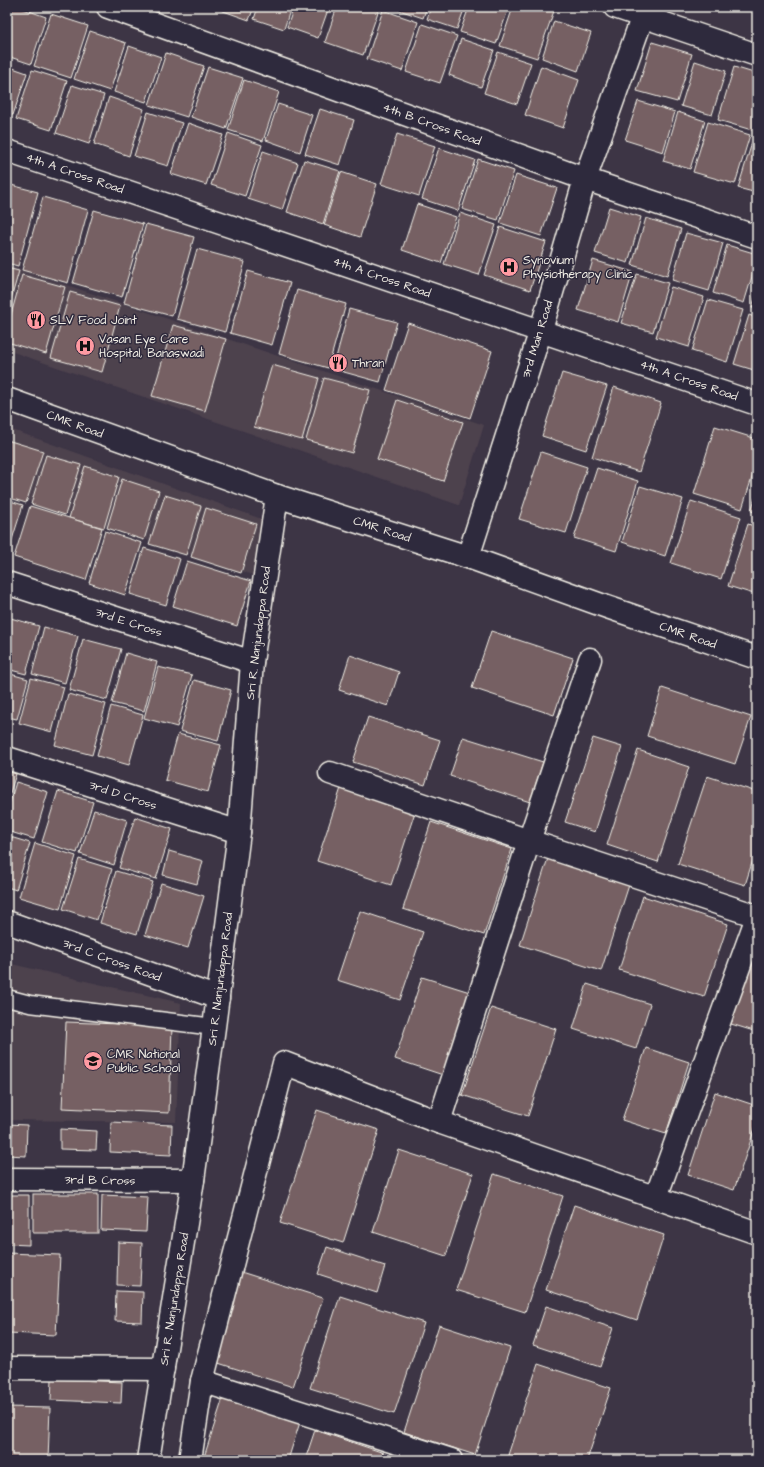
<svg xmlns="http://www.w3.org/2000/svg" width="764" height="1467" viewBox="0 0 764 1467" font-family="'Architects Daughter',sans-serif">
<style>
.built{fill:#4e424e}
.building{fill:#766163;stroke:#f4f1e8}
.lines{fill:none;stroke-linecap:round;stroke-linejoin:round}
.lane-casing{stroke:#f4f1e8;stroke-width:19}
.street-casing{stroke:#f4f1e8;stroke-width:25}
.secondary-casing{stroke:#f4f1e8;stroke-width:25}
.lane{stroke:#2f2a3d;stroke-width:16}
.street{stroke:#2f2a3d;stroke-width:22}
.secondary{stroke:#2f2a3d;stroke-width:22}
.labels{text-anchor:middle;stroke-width:3;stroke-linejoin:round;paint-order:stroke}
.street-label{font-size:12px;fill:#f4f1e8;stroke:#2f2a3d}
.poi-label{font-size:12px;fill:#f4f1e8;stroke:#2f2a3d;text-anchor:start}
</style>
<rect width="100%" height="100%" fill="#3d3545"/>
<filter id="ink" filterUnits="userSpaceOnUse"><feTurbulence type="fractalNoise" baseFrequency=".025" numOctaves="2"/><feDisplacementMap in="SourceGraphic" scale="8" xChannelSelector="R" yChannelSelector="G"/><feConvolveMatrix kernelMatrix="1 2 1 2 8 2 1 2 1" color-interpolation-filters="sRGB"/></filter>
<g filter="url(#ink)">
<g class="built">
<path d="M7,265L484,425L459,505L7,350Z"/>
<path d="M7,428L267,521L256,576L7,494Z"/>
<path d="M7,963L181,1003L176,1122L7,1120Z"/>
</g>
<g class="building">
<path d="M10,7H18L46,17L31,64L7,56V15Z"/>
<path d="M212,7H254L249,20Z"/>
<path d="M258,7H291L284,29L254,19Z"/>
<path d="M294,7H329L318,38L287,27Z"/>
<path d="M337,7H375L379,9L363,55L325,42Z"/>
<path d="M390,7H427L423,18Z"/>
<path d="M431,7H465L457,29L427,19Z"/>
<path d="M469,7H509L496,44L460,32Z"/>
<path d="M513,7H543L554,11L537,58L500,46Z"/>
<path d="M383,10L418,22L402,71L367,59Z"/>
<path d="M51,14L88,26L71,78L34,66Z"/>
<path d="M554,21L591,33L578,71L542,58Z"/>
<path d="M422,24L457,36L440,83L406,72Z"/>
<path d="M90,31L126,43L110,91L74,79Z"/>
<path d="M461,39L494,50L481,87L449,75Z"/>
<path d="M652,42L692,54L677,102L637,91Z"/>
<path d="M129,46L161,57L146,102L114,92Z"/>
<path d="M498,52L531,63L517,104L484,93Z"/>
<path d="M166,53L204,66L187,117L149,105Z"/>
<path d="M695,61L726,71L712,115L681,106Z"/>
<path d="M7,66L27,73L13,115L7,113Z"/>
<path d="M541,66L579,80L563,128L525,115Z"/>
<path d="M208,67L243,78L226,129L191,117Z"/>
<path d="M734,67L757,74V126L755,131L718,120Z"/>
<path d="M32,70L67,81L51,130L16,119Z"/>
<path d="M244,80L279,92L263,141L228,130Z"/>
<path d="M72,85L104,95L89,144L56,133Z"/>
<path d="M109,97L144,109L129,156L94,144Z"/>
<path d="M638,101L675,112L663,152L625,140Z"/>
<path d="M278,104L312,115L300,152L266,140Z"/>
<path d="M320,109L354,120L340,165L305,154Z"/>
<path d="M148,112L182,123L168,166L134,156Z"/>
<path d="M678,112L705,121L690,169L663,161Z"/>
<path d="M708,122L750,135L735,184L693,172Z"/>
<path d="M188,123L223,135L206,185L171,174Z"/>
<path d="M228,133L262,145L245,196L211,185Z"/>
<path d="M397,134L435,146L419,196L381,184Z"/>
<path d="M754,136L757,137V193L738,188Z"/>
<path d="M439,148L475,160L458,211L422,199Z"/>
<path d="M263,151L298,163L282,210L248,199Z"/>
<path d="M478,159L514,171L498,220L462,209Z"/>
<path d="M304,160L340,171L323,224L287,212Z"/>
<path d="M341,172L377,184L360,237L324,225Z"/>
<path d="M516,175L557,188L541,236L500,223Z"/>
<path d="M7,184L38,192L18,266L7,263Z"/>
<path d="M43,197L88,210L68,283L22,270Z"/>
<path d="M417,204L456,217L441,263L402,250Z"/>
<path d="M609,207L641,217L628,263L595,253Z"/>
<path d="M94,210L143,224L122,297L73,283Z"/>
<path d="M460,213L496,225L479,275L444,264Z"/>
<path d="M646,218L681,229L667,276L632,265Z"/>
<path d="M146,224L194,237L172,316L124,303Z"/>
<path d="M500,227L546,242L530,290L484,275Z"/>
<path d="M686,233L723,243L709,291L672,280Z"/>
<path d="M727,245L757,254V260L744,303L713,293Z"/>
<path d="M197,249L245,262L225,332L177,319Z"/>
<path d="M593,260L633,272L618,322L578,310Z"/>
<path d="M7,268L19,271L7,313Z"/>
<path d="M248,271L290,283L272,345L230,333Z"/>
<path d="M637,274L668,283L653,332L621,323Z"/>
<path d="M22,275L65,287L46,354L7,342V329Z"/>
<path d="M671,287L704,297L689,347L656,337Z"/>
<path d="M297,290L346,304L328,368L279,354Z"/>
<path d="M757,291V309L752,308Z"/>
<path d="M70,292L120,306L102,372L51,358Z"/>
<path d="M708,300L743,310L727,362L692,351Z"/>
<path d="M349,309L397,322L380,382L333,369Z"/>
<path d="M749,315L757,318V371L734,364Z"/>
<path d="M408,323L492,351L470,418L386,390Z"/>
<path d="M173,325L226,339L205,411L152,396Z"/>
<path d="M272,365L319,378L302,440L254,427Z"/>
<path d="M562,373L607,386L586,450L542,436Z"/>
<path d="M324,378L370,390L352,453L306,440Z"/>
<path d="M614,387L661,403L639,472L592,457Z"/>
<path d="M397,400L463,422L443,481L377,459Z"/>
<path d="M715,426L757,439V462L742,509L694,494Z"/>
<path d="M7,440L43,451L26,503L7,497Z"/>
<path d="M541,452L587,467L566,533L519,519Z"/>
<path d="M46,455L81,465L65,515L31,504Z"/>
<path d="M85,466L119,477L104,528L69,518Z"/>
<path d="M597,468L638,481L616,551L574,538Z"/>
<path d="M122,479L159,491L144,540L107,528Z"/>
<path d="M640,486L683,499L665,556L622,542Z"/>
<path d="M757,492V513L751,511Z"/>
<path d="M165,495L201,506L186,555L149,544Z"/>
<path d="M7,500L23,505L11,543L7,542Z"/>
<path d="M691,501L741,517L721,579L671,563Z"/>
<path d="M30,506L102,528L86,580L14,557Z"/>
<path d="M206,508L256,524L241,573L191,557Z"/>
<path d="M748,524L757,527V595L728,586Z"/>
<path d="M105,531L142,543L125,595L89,583Z"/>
<path d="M144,548L180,559L166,605L130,594Z"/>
<path d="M187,561L251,581L237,626L173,606Z"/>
<path d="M7,617L39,626L26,674L7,669Z"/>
<path d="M44,627L78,636L65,683L32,674Z"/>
<path d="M491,631L573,658L554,715L472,688Z"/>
<path d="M83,639L121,649L107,700L69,690Z"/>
<path d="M126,653L157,662L144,711L112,703Z"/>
<path d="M350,655L399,672L388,706L339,690Z"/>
<path d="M158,667L192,675L177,727L144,718Z"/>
<path d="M7,673L28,679L17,719L7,717Z"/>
<path d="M31,678L64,687L52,732L19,723Z"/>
<path d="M194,680L231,690L218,741L180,731Z"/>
<path d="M662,688L751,717L735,764L647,736Z"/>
<path d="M68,694L106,704L92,755L55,745Z"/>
<path d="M111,706L143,715L129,765L97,756Z"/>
<path d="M368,717L440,740L425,785L353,762Z"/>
<path d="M178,734L221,745L208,792L165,780Z"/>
<path d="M463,737L543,762L530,802L450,776Z"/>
<path d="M593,738L622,747L595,832L565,822Z"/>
<path d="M638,750L689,767L658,862L607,845Z"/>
<path d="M7,771L16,774L7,802Z"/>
<path d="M707,776L757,792V847L745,885L678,864Z"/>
<path d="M16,782L48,792L34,839L7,831V812Z"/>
<path d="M342,785L416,809L391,885L317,861Z"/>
<path d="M58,791L93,802L77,853L42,842Z"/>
<path d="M94,810L127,820L114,865L80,854Z"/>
<path d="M135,817L172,829L156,879L119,868Z"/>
<path d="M431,822L512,849L484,935L403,909Z"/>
<path d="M7,836L30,843L16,890L7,887Z"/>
<path d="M35,843L76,856L60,909L19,897Z"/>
<path d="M169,851L203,861L197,884L163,875Z"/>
<path d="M549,855L630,882L601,971L520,945Z"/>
<path d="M79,859L112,869L97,920L63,909Z"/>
<path d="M116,871L153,882L137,934L100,923Z"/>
<path d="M161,883L204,896L188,948L145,935Z"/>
<path d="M643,896L728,924L704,997L619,970Z"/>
<path d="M360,911L423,932L400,1000L337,980Z"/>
<path d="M757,946V1032L731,1024Z"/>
<path d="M422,977L473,993L446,1076L395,1059Z"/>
<path d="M587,984L650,1004L636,1049L573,1029Z"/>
<path d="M491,1008L556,1029L528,1116L462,1095Z"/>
<path d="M66,1022L172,1026L169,1113L62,1108Z"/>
<path d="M646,1048L689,1062L666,1134L622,1120Z"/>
<path d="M715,1092L757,1106V1122L734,1190L688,1175Z"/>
<path d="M317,1110L379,1130L343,1243L280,1223Z"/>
<path d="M111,1122L172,1125L171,1155L110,1152Z"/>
<path d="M7,1124L27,1125L26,1156L7,1155Z"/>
<path d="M60,1129L97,1131L96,1150L60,1149Z"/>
<path d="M399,1150L473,1174L446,1256L373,1232Z"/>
<path d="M494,1174L563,1196L525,1312L456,1290Z"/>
<rect x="33" y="1194" width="65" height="39"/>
<path d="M7,1195H29V1245L7,1244Z"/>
<path d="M102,1195L148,1197L146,1232L101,1230Z"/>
<path d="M574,1205L664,1235L637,1320L546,1290Z"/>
<path d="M118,1242L142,1243L140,1286L117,1285Z"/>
<path d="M327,1247L385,1266L377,1293L318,1274Z"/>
<path d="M7,1253L60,1255L56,1335L7,1333Z"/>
<path d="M241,1272L323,1298L293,1387L212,1361Z"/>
<path d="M116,1291L143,1292L142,1322L115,1321Z"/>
<path d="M340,1296L424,1323L394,1414L310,1388Z"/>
<path d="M546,1306L613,1328L600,1367L533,1345Z"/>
<path d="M439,1325L510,1348L475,1455L404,1432Z"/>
<path d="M538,1364L611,1388L587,1460H525L508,1455Z"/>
<path d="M52,1379L122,1382L121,1403L51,1400Z"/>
<path d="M224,1395L301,1419L288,1460H203Z"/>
<path d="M7,1407L50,1408L48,1460H7Z"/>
<path d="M315,1430L384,1453L382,1460H305Z"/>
<path d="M405,1452L431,1460H402Z"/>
</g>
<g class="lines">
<defs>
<path id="lane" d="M7,998L30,1004L214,1027"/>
<g id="street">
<path d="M108,7L585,179L757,237"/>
<path d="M615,7L757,55"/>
<path d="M7,151L757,404"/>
<path d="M468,557L541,330L585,179L646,7"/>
<path d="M7,583L252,662"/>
<path d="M7,758L239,832"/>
<path d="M330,773L529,841L757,916"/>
<path d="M7,922L218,998"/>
<path d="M439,1122L529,841L590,659"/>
<path d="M7,1179L193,1180"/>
<path d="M656,1197L757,917"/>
<path d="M7,1368L163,1369"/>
<path d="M202,1381L451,1460"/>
<path d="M148,1460L193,1180L214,1027L239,832L252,662L277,496"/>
<path d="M190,1460L202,1381L284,1063L430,1119L757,1233"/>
</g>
<path id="secondary" d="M7,399L277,496L468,557L607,607L757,658"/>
</defs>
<use href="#lane" class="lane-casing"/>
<use href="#street" class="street-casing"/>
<use href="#secondary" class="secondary-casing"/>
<use href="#lane" class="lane"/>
<use href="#street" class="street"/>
<use href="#secondary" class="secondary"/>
</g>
</g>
<defs>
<symbol id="hospital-disc" viewBox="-11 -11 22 22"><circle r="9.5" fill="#ff9aa2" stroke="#2f2a3d"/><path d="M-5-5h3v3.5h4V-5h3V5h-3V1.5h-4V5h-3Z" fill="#111"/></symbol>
<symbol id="restaurant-disc" viewBox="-11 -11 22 22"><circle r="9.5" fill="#ff9aa2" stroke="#2f2a3d"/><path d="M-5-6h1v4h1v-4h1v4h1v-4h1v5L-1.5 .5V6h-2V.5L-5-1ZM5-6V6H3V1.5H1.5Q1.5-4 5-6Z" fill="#111"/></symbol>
<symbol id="school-disc" viewBox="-11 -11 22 22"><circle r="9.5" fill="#ff9aa2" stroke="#2f2a3d"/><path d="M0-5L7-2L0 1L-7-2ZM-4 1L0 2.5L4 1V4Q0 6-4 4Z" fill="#111"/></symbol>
</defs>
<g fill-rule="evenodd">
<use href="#hospital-disc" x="498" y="256" width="22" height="22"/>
<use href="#restaurant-disc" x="25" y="309" width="22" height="22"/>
<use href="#hospital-disc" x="74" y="335" width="22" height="22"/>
<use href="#restaurant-disc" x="327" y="352" width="22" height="22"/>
<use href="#school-disc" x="82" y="1050" width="22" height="22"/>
</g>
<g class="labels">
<g class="street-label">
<text transform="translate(432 124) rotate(20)" y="4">4th B Cross Road</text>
<text transform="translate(75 173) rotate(19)" y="4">4th A Cross Road</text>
<text transform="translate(382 277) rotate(19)" y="4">4th A Cross Road</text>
<text transform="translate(537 339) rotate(-73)" y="4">3rd Main Road</text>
<text transform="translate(689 380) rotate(19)" y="4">4th A Cross Road</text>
<text transform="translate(75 424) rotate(20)" y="4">CMR Road</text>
<text transform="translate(382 529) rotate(18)" y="4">CMR Road</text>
<text transform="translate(129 622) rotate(18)" y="4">3rd E Cross</text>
<text transform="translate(258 633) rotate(-83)" y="4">Sri R. Nanjundappa Road</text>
<text transform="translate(688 635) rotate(19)" y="4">CMR Road</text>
<text transform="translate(123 795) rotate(18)" y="4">3rd D Cross</text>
<text transform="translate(112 960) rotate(20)" y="4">3rd C Cross Road</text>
<text transform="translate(220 979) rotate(-83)" y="4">Sri R. Nanjundappa Road</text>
<text transform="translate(100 1180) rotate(1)" y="4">3rd B Cross</text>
<text transform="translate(174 1299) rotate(-81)" y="4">Sri R. Nanjundappa Road</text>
</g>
<g class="poi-label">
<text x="523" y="264">Synovium<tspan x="523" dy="14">Physiotherapy Clinic</tspan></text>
<text x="50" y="324">SLV Food Joint</text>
<text x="99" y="343">Vasan Eye Care<tspan x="99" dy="14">Hospital, Banaswadi</tspan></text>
<text x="352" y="367">Thran</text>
<text x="107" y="1058">CMR National<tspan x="107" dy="14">Public School</tspan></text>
</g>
</g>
<rect width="764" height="1467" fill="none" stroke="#2f2a3d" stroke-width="24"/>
<rect x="12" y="12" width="740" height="1443" fill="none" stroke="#f4f1e8" stroke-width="1.5" filter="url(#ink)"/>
</svg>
